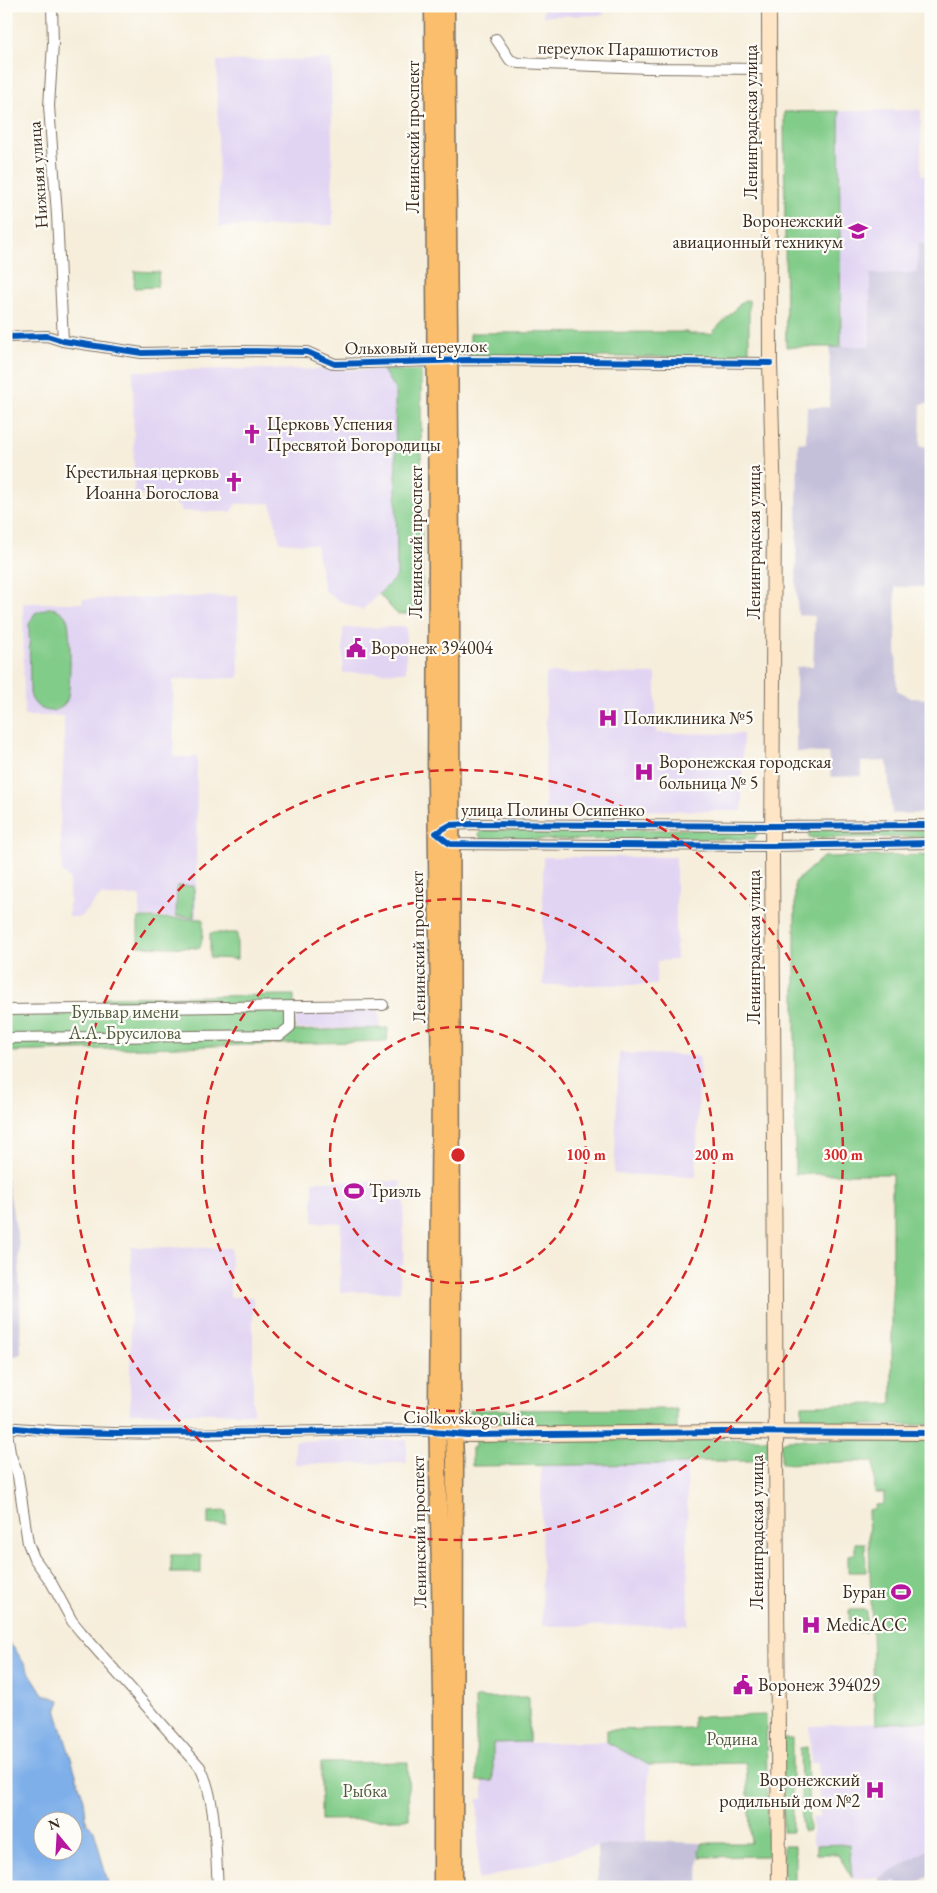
<svg xmlns="http://www.w3.org/2000/svg" width="937" height="1893" viewBox="0 0 937 1893" font-family="'EB Garamond',serif">
<style>
.built{fill:#e1d4f3}
.industrial{fill:#c5c0da}
.green{fill:#82cc89;stroke:#5e7b54}
.water{fill:#7eafe9;stroke:#5c6c84;fill-rule:evenodd}
.lines{fill:none;stroke-linecap:round;stroke-linejoin:round}
.street-casing{stroke:#7c6f60;stroke-width:12}
.secondary-casing{stroke:#7c6f60;stroke-width:16}
.primary-casing{stroke:#7c6f60;stroke-width:19}
.street{stroke:#fff;stroke-width:10}
.secondary{stroke:#fde5c5;stroke-width:14}
.primary{stroke:#fabe6d;stroke-width:16}
.cycleway-casing{stroke:#fdfcf7;stroke-width:9}
.cycleway{stroke:#0057b8;stroke-width:6}
.ring{fill:none;stroke:#d62828;stroke-width:2.5;stroke-dasharray:9 6}
.labels{text-anchor:middle;stroke-width:4.5;stroke-linejoin:round;paint-order:stroke}
.street-label{font-size:18px;fill:#3b2a1e;stroke:#fdfcf7}
.poi-label{font-size:18px;fill:#3b2a1e;stroke:#fdfcf7;text-anchor:start}
.park-label{font-size:18px;fill:#505b3e;stroke:#fdfcf7}
.centre{fill:#d62828;stroke:#fdfcf7;stroke-width:2.5}
.ring-label{font-size:15px;text-anchor:middle;font-weight:bold;fill:#d62828;stroke:#fdfcf7;stroke-width:4.5;stroke-linejoin:round;paint-order:stroke}
</style>
<rect width="100%" height="100%" fill="#fdfcf7"/>
<filter id="ink" filterUnits="userSpaceOnUse"><feTurbulence type="fractalNoise" baseFrequency=".02" numOctaves="2"/><feDisplacementMap in="SourceGraphic" scale="10" xChannelSelector="R" yChannelSelector="G"/><feConvolveMatrix kernelMatrix="1 2 1 2 8 2 1 2 1" color-interpolation-filters="sRGB"/></filter>
<filter id="wash" filterUnits="userSpaceOnUse"><feTurbulence type="fractalNoise" baseFrequency=".0096" numOctaves="4" result="noise"/><feDisplacementMap in="SourceGraphic" scale="20" xChannelSelector="R" yChannelSelector="G"/><feGaussianBlur stdDeviation="1.12" result="paint"/><feColorMatrix in="noise" values="0 0 0 0 0 0 0 0 0 0 0 0 0 0 0 0 0 1.4 0 .05"/><feComposite in="paint" operator="in"/></filter>
<g filter="url(#wash)">
<rect width="100%" height="100%" fill="#f6eedb"/>
<g class="built">
<path d="M543,6H603L604,15L543,16Z"/>
<path d="M331,59L333,225L219,227L217,61Z"/>
<path d="M921,110V175H930L931,403L921,404L920,446L807,407H829L830,347H786L784,112Z"/>
<path d="M229,369L383,370L395,390L397,576L362,610L335,599L324,590L316,545L280,542L271,503L236,504L231,512L181,511V506H176V496L134,494L133,371Z"/>
<path d="M238,596L239,678L173,680L174,757H197L196,918L140,917V896H100L81,917H69V879L62,872L60,816L64,751V716H24L23,603H82L83,599Z"/>
<path d="M406,627V672L343,673V628Z"/>
<path d="M546,673L656,674V733L743,734L742,811L545,810Z"/>
<path d="M543,857H676V960L657,961L656,985H543Z"/>
<path d="M379,1008L380,1028L296,1029L295,1010Z"/>
<path d="M619,1053L700,1056L696,1177L614,1174Z"/>
<path d="M313,1181H401V1197H404L403,1266H400V1292H340L341,1223L313,1222Z"/>
<path d="M131,1247L231,1248L230,1297H253V1413H130Z"/>
<path d="M407,1440V1463L295,1464V1441Z"/>
<path d="M687,1464L688,1625L542,1626L541,1466Z"/>
<path d="M529,1697L530,1743L607,1742L649,1765L646,1841L597,1846L478,1880V1799H483V1781H477L475,1698Z"/>
<path d="M929,1721L931,1848L879,1878H852L849,1844L812,1845V1818L819,1817L818,1763H811L810,1726Z"/>
</g>
<g class="industrial">
<path d="M918,244H931V403L921,404L920,446L931,447V587H895L897,690L911,698L930,699L931,813L892,814L887,761L861,762V776L831,777L828,753L796,752V667L813,666L815,616L798,615L796,583L798,443L806,442L807,407H829L830,347L870,346V274L917,273Z"/>
<path d="M6,1176L19,1244L21,1354L7,1359L14,1424H6Z"/>
<path d="M646,1841L702,1843L699,1850L698,1887H598L597,1846Z"/>
<path d="M931,1848V1874L912,1887H898L896,1881L880,1887L879,1878Z"/>
</g>
<g class="green">
<path d="M839,111L841,347H786L784,112Z"/>
<path d="M135,271L159,272L157,287L134,288Z"/>
<path d="M749,300V357H470V333L687,332L688,334H711L743,301Z"/>
<path d="M383,370L421,371L422,614H397L379,594L397,576L395,390Z"/>
<path d="M48,608C56,608 63,611 67,619C71,626 71,693 67,700C57,719 33,711 30,693L29,624L35,613Z"/>
<path d="M754,829L757,832V836L754,839L482,840L479,835L481,830Z"/>
<path d="M809,829H931V837L809,838Z"/>
<path d="M931,855V1425H802V1405L892,1404V1174H795V882L823,857Z"/>
<path d="M177,886H194V917L176,916Z"/>
<path d="M138,918L203,919V935L200,948L138,946Z"/>
<path d="M210,933H237V959L210,958Z"/>
<path d="M294,995V1031L388,1028L387,1041L6,1052V1008L102,1006L103,997Z"/>
<path d="M677,1409V1429L469,1430V1410Z"/>
<path d="M768,1439V1461H688L687,1464L472,1466V1448L475,1447V1441Z"/>
<path d="M931,1439V1721L875,1724L868,1510L875,1509V1505L884,1504V1493H875L874,1461L781,1464V1443L786,1440Z"/>
<path d="M226,1511V1524L208,1525V1512Z"/>
<path d="M855,1543H865L866,1572H848V1555L855,1554Z"/>
<rect x="171" y="1555" width="30" height="18"/>
<path d="M849,1610H866V1632H850Z"/>
<path d="M529,1697V1742L493,1743V1781H477L475,1698Z"/>
<path d="M766,1715L768,1856L700,1857L699,1850L702,1843H751L746,1763L649,1765L607,1742V1730L693,1728V1717Z"/>
<path d="M782,1738H792V1832H783Z"/>
<path d="M807,1747L809,1831H802L800,1748Z"/>
<path d="M408,1762L409,1819L321,1820V1763Z"/>
<path d="M849,1844L852,1878L838,1854H816V1845Z"/>
<path d="M783,1846H795V1887H784Z"/>
</g>
<path class="water" d="M6,1640L15,1649L43,1694L60,1700L57,1713L84,1800L87,1824L94,1830L109,1887H6ZM42,1820H72V1850H42Z"/>
</g>
<g filter="url(#ink)">
<g class="lines">
<defs>
<g id="street">
<path d="M52,6L53,44L49,106L57,215L63,341"/>
<path d="M496,39L510,60L518,63L648,68L770,69"/>
<path d="M6,337L47,336L63,341L142,353L240,351L307,352L335,364L468,360L770,363"/>
<path d="M447,827L450,825L473,824L772,826L931,825"/>
<path d="M448,842L450,844L772,846L931,843"/>
<path d="M6,1010L383,1005"/>
<path d="M6,1038L280,1035L290,1027V1007"/>
<path d="M6,1424L10,1453L18,1476L28,1543L34,1558L51,1582L72,1621L81,1632L200,1767C217,1801 215,1849 218,1887"/>
<path d="M7,1427C150,1441 294,1428 438,1431"/>
</g>
<g id="secondary">
<path d="M769,6L770,363L774,504L772,856L779,1887"/>
<path d="M444,1432L467,1435L723,1432L931,1433"/>
</g>
<g id="primary">
<path d="M433,6L437,548L436,781L440,1087L437,1403L442,1695V1887"/>
<path d="M446,6L451,548L452,1386L455,1460L454,1887"/>
</g>
</defs>
<use href="#street" class="street-casing"/>
<use href="#secondary" class="secondary-casing"/>
<use href="#primary" class="primary-casing"/>
<use href="#street" class="street"/>
<use href="#secondary" class="secondary"/>
<use href="#primary" class="primary"/>
<defs>
<g id="cycleway">
<path d="M6,337L47,336L63,341L142,353L240,351L307,352L335,364L468,360L770,363"/>
<path d="M931,825L772,826L473,824L450,825L436,833L450,844L772,846L931,843"/>
<path d="M6,1424L7,1427L54,1432L118,1433L421,1431L467,1435L723,1432L931,1433"/>
</g>
</defs>
<use href="#cycleway" class="cycleway-casing"/>
<use href="#cycleway" class="cycleway"/>
</g>
</g>
<g class="ring">
<circle cx="458" cy="1155" r="128"/>
<circle cx="458" cy="1155" r="256"/>
<circle cx="458" cy="1155" r="385"/>
</g>
<defs>
<symbol id="university-bare" viewBox="-9 -9 18 18"><path d="M0-5L7-2L0 1L-7-2ZM-4 1L0 2.5L4 1V4Q0 6-4 4Z" fill="#b5179e" stroke="#fdfcf7" stroke-width="2.5" paint-order="stroke"/></symbol>
<symbol id="church-bare" viewBox="-9 -9 18 18"><path d="M-1.2-6h2.4v3.5h3.3v2.4h-3.3V6h-2.4V-.1h-3.3v-2.4h3.3Z" fill="#b5179e" stroke="#fdfcf7" stroke-width="2.5" paint-order="stroke"/></symbol>
<symbol id="civic-bare" viewBox="-9 -9 18 18"><path d="M-.6-6.5H3V-4.5H.6V-3L4-1V1h2V6H-6V1h2V-1L-.6-3ZM-1.2 2.5V6h2.4V2.5Z" fill="#b5179e" stroke="#fdfcf7" stroke-width="2.5" paint-order="stroke"/></symbol>
<symbol id="hospital-bare" viewBox="-9 -9 18 18"><path d="M-5-5h3v3.5h4V-5h3V5h-3V1.5h-4V5h-3Z" fill="#b5179e" stroke="#fdfcf7" stroke-width="2.5" paint-order="stroke"/></symbol>
<symbol id="stadium-bare" viewBox="-9 -9 18 18"><path d="M0-5a6.5 5 0 1 0 0 10a6.5 5 0 1 0 0-10ZM-3.5-1.8h7v3.6h-7Z" fill="#b5179e" stroke="#fdfcf7" stroke-width="2.5" paint-order="stroke"/></symbol>
</defs>
<g fill-rule="evenodd">
<use href="#university-bare" x="844" y="217" width="28" height="28"/>
<use href="#church-bare" x="238" y="420" width="28" height="28"/>
<use href="#church-bare" x="220" y="468" width="28" height="28"/>
<use href="#civic-bare" x="342" y="634" width="28" height="28"/>
<use href="#hospital-bare" x="594" y="704" width="28" height="28"/>
<use href="#hospital-bare" x="630" y="758" width="28" height="28"/>
<use href="#stadium-bare" x="340" y="1177" width="28" height="28"/>
<use href="#stadium-bare" x="887" y="1578" width="28" height="28"/>
<use href="#hospital-bare" x="797" y="1611" width="28" height="28"/>
<use href="#civic-bare" x="729" y="1671" width="28" height="28"/>
<use href="#hospital-bare" x="861" y="1776" width="28" height="28"/>
</g>
<g class="labels">
<g class="street-label">
<text transform="translate(628 49) rotate(1)" y="6">переулок Парашютистов</text>
<text transform="translate(751 122) rotate(-90)" y="6">Ленинградская улица</text>
<text transform="translate(413 137) rotate(-90)" y="6">Ленинский проспект</text>
<text transform="translate(38 175) rotate(-94)" y="6">Нижняя улица</text>
<text transform="translate(416 347) rotate(-1)" y="6">Ольховый переулок</text>
<text transform="translate(416 542) rotate(-90)" y="6">Ленинский проспект</text>
<text transform="translate(754 542) rotate(-90)" y="6">Ленинградская улица</text>
<text x="553" y="816">улица Полины Осипенко</text>
<text transform="translate(418 947) rotate(-91)" y="6">Ленинский проспект</text>
<text transform="translate(754 947) rotate(-90)" y="6">Ленинградская улица</text>
<text transform="translate(469 1418) rotate(1)" y="6">Ciolkovskogo ulica</text>
<text transform="translate(419 1532) rotate(-91)" y="6">Ленинский проспект</text>
<text transform="translate(757 1532) rotate(-90)" y="6">Ленинградская улица</text>
</g>
<g class="poi-label">
<text x="843" y="227" text-anchor="end">Воронежский<tspan x="843" dy="21">авиационный техникум</tspan></text>
<text x="267" y="430">Церковь Успения<tspan x="267" dy="21">Пресвятой Богородицы</tspan></text>
<text x="219" y="478" text-anchor="end">Крестильная церковь<tspan x="219" dy="21">Иоанна Богослова</tspan></text>
<text x="371" y="654">Воронеж 394004</text>
<text x="623" y="724">Поликлиника №5</text>
<text x="659" y="768">Воронежская городская<tspan x="659" dy="21">больница № 5</tspan></text>
<text x="369" y="1197">Триэль</text>
<text x="886" y="1598" text-anchor="end">Буран</text>
<text x="826" y="1631">MedicACC</text>
<text x="758" y="1691">Воронеж 394029</text>
<text x="860" y="1786" text-anchor="end">Воронежский<tspan x="860" dy="21">родильный дом №2</tspan></text>
</g>
<g class="park-label">
<text x="125" y="1018">Бульвар имени<tspan x="125" dy="21">А.А. Брусилова</tspan></text>
<text x="732" y="1745">Родина</text>
<text x="365" y="1797">Рыбка</text>
</g>
</g>
<circle cx="458" cy="1155" r="8" class="centre"/>
<g class="ring-label">
<text x="586" y="1160">100 m</text>
<text x="714" y="1160">200 m</text>
<text x="843" y="1160">300 m</text>
</g>
<rect width="937" height="1893" fill="none" stroke="#fdfcf7" stroke-width="25"/>
<g transform="translate(58 1836) rotate(342)"><circle r="24" fill="#fdfcf7" stroke="#afa8a0"/>
<path d="M0-4L9 19L0 12L-9 19Z" fill="#b5179e"/>
<text y="-8" font-size="14" font-weight="bold" text-anchor="middle" fill="#3b2a1e">N</text>
</g>
</svg>
